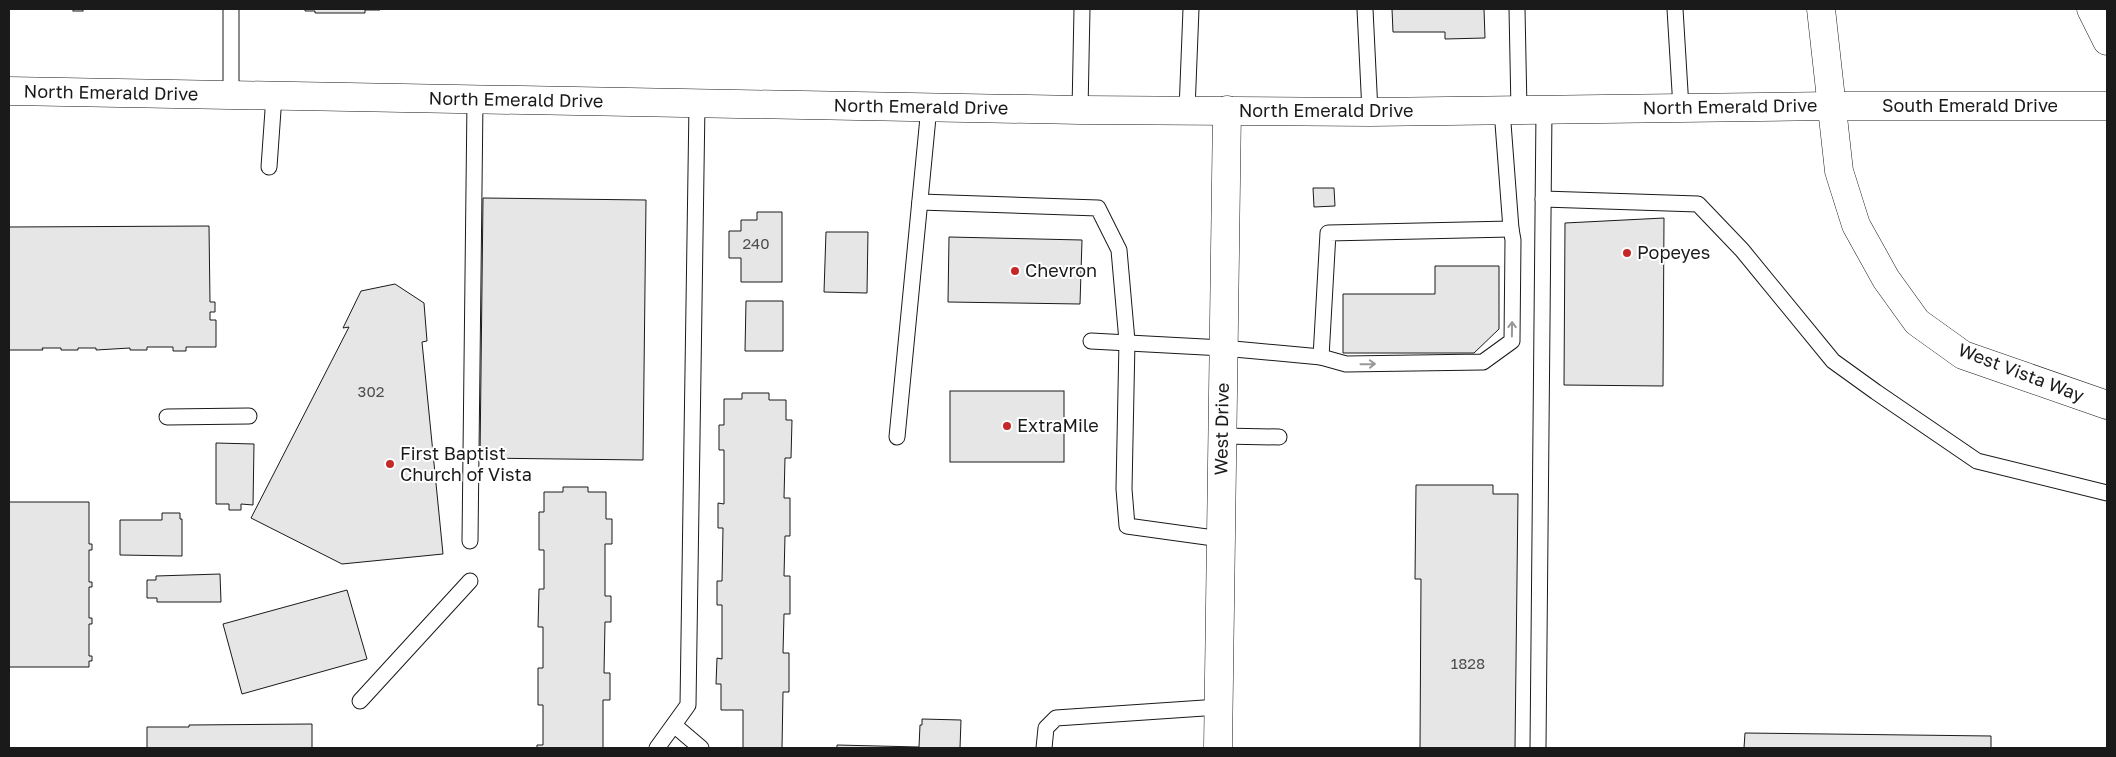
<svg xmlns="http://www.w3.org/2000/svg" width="2116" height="757" viewBox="0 0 2116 757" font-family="'Golos Text',sans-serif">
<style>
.building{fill:#e6e6e6;stroke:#1a1a1a}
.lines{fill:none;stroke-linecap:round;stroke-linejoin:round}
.service-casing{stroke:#1a1a1a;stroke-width:17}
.tertiary-casing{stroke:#1a1a1a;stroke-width:29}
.secondary-casing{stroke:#1a1a1a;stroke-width:29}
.motorway-casing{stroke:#1a1a1a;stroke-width:29}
.service{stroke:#fff;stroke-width:15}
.tertiary{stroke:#fff;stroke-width:28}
.secondary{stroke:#fff;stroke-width:28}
.motorway{stroke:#fff;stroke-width:28}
.oneway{stroke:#989898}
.poi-dot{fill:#c62828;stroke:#fff;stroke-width:2}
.labels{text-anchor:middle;stroke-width:4;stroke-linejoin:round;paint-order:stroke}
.number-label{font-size:15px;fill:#4d4d4d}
.street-label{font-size:18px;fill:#1a1a1a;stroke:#fff}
.poi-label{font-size:18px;fill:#1a1a1a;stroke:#fff;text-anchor:start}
</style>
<rect width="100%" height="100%" fill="#fff"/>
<g class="building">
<rect x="73" y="9" width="10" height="2"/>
<path d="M305,9H380V10H365V13H315V11H305Z"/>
<path d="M1392,9H1484L1485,38L1445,39V32H1393Z"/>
<path d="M1313,188H1334L1335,206L1314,207Z"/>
<path d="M483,198L646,200L643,460L480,458Z"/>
<path d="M757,212H782V282H741V258H729V231H741V220H757Z"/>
<path d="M1664,218L1663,386L1564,385L1565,223Z"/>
<path d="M209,226L210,302H215V312H210V320H216V347H186V351H173V347H147V350H130V348L96,350V348H78V350H61V348H42L43,350H9V227Z"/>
<path d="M826,232H868L867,293L824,292Z"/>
<path d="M949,237L1082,240L1080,304L948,302Z"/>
<path d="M1435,266H1499V329L1474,353H1343V294H1435Z"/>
<path d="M395,284L424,303L427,341L422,342L443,554L342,564L251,518L349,327L343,328L361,291Z"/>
<path d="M746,301H783V351H745Z"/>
<rect x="950" y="391" width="114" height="71"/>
<path d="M742,393H769V400H786V420H792L791,458H785L784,498H790V536H785L784,576H790V614H784L783,653H789V692H783L782,748H743V710H721V684H716L717,658L722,659V605H717V581H722L723,528H718V503L724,504V450H719V425H724V399H742Z"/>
<path d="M216,443L254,444L253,505L241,504V510H229V504H216Z"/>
<path d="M1416,485H1493V494H1518L1515,748H1420L1421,579H1415Z"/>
<path d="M563,487H588V492H606V519H612V544H605V596H611V622H605L604,673H610V700H603V748H537V745H543V705H538V668H543V627H538L539,589H544V550H539V512H544V492H563Z"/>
<path d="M9,502H89V544H92V550H89V582H92V587H89V618H92V624H89V656H92V661H89V667H9Z"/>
<path d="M162,513H180V519H182V556L120,555V520H162Z"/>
<path d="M220,574L221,602H157V598H147V580H156V576Z"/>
<path d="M347,590L367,659L242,694L223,624Z"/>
<path d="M922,719L961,720L960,748H837V745L919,747L920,725H922Z"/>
<path d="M312,724V748H147V727H189V725Z"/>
<path d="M1745,733L1991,736V748H1744Z"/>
</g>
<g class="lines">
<defs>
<g id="service">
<path d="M1365,9L1370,112"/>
<path d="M1517,9L1519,110"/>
<path d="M1675,9L1681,108"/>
<path d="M231,96V9"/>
<path d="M1080,110L1082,9"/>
<path d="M1187,110L1191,9"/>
<path d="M269,167L274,96"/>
<path d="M1543,199L1698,204L1742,250L1833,361L1876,392L1977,461L2107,493"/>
<path d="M920,202L1098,208L1119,250L1127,341L1124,489L1127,526L1221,539"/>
<path d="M1091,341L1223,348L1321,357L1328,233L1511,229L1502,110"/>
<path d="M1321,357L1346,364L1483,362L1512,341L1513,240L1511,229"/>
<path d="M167,417L249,416"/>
<path d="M1222,436L1279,437"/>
<path d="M897,437L929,107"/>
<path d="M470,541L475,100"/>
<path d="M360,701L470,581"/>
<path d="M674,725L701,748"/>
<path d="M657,748L688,705L697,104"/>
<path d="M1044,748L1046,728L1056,718L1219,707"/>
<path d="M1538,748L1544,110"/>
</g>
<path id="tertiary" d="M1218,748L1227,110"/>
<g id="secondary">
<path d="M1821,9L1839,171L1856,225L1886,279L1917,322L1963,355L2107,405"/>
<path d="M9,91L1080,110L1370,112L1832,106H2107"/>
</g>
<path id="motorway" d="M2091,9L2107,41"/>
</defs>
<use href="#service" class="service-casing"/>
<use href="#tertiary" class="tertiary-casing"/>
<use href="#secondary" class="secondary-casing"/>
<use href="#motorway" class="motorway-casing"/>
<use href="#service" class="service"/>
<use href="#tertiary" class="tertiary"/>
<use href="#secondary" class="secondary"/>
<use href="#motorway" class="motorway"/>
</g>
<defs><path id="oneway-shaft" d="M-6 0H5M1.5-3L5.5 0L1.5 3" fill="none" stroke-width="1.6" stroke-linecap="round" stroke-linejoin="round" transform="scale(1.25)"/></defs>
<g class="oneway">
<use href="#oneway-shaft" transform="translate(1512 329) rotate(-89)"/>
<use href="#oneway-shaft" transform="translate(1368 364) rotate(-1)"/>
</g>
<g class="poi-dot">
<circle cx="1627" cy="253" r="5"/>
<circle cx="1015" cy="271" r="5"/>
<circle cx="1007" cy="426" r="5"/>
<circle cx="390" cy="464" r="5"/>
</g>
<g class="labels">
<g class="number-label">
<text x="756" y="249">240</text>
<text x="371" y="397">302</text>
<text x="1468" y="669">1828</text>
</g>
<g class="street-label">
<text transform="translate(111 93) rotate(1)" y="6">North Emerald Drive</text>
<text transform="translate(516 100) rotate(1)" y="6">North Emerald Drive</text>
<text x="1970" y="112">South Emerald Drive</text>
<text transform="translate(921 107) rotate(1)" y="6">North Emerald Drive</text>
<text transform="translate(1730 107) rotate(-1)" y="6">North Emerald Drive</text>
<text x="1326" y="117">North Emerald Drive</text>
<text transform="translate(2021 373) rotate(21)" y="6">West Vista Way</text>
<text transform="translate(1222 429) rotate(-89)" y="6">West Drive</text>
</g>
<g class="poi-label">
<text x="1637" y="259">Popeyes</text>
<text x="1025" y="277">Chevron</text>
<text x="1017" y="432">ExtraMile</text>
<text x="400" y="460">First Baptist<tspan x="400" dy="21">Church of Vista</tspan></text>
</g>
</g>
<rect width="2116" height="757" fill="none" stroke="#1a1a1a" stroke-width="20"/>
</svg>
